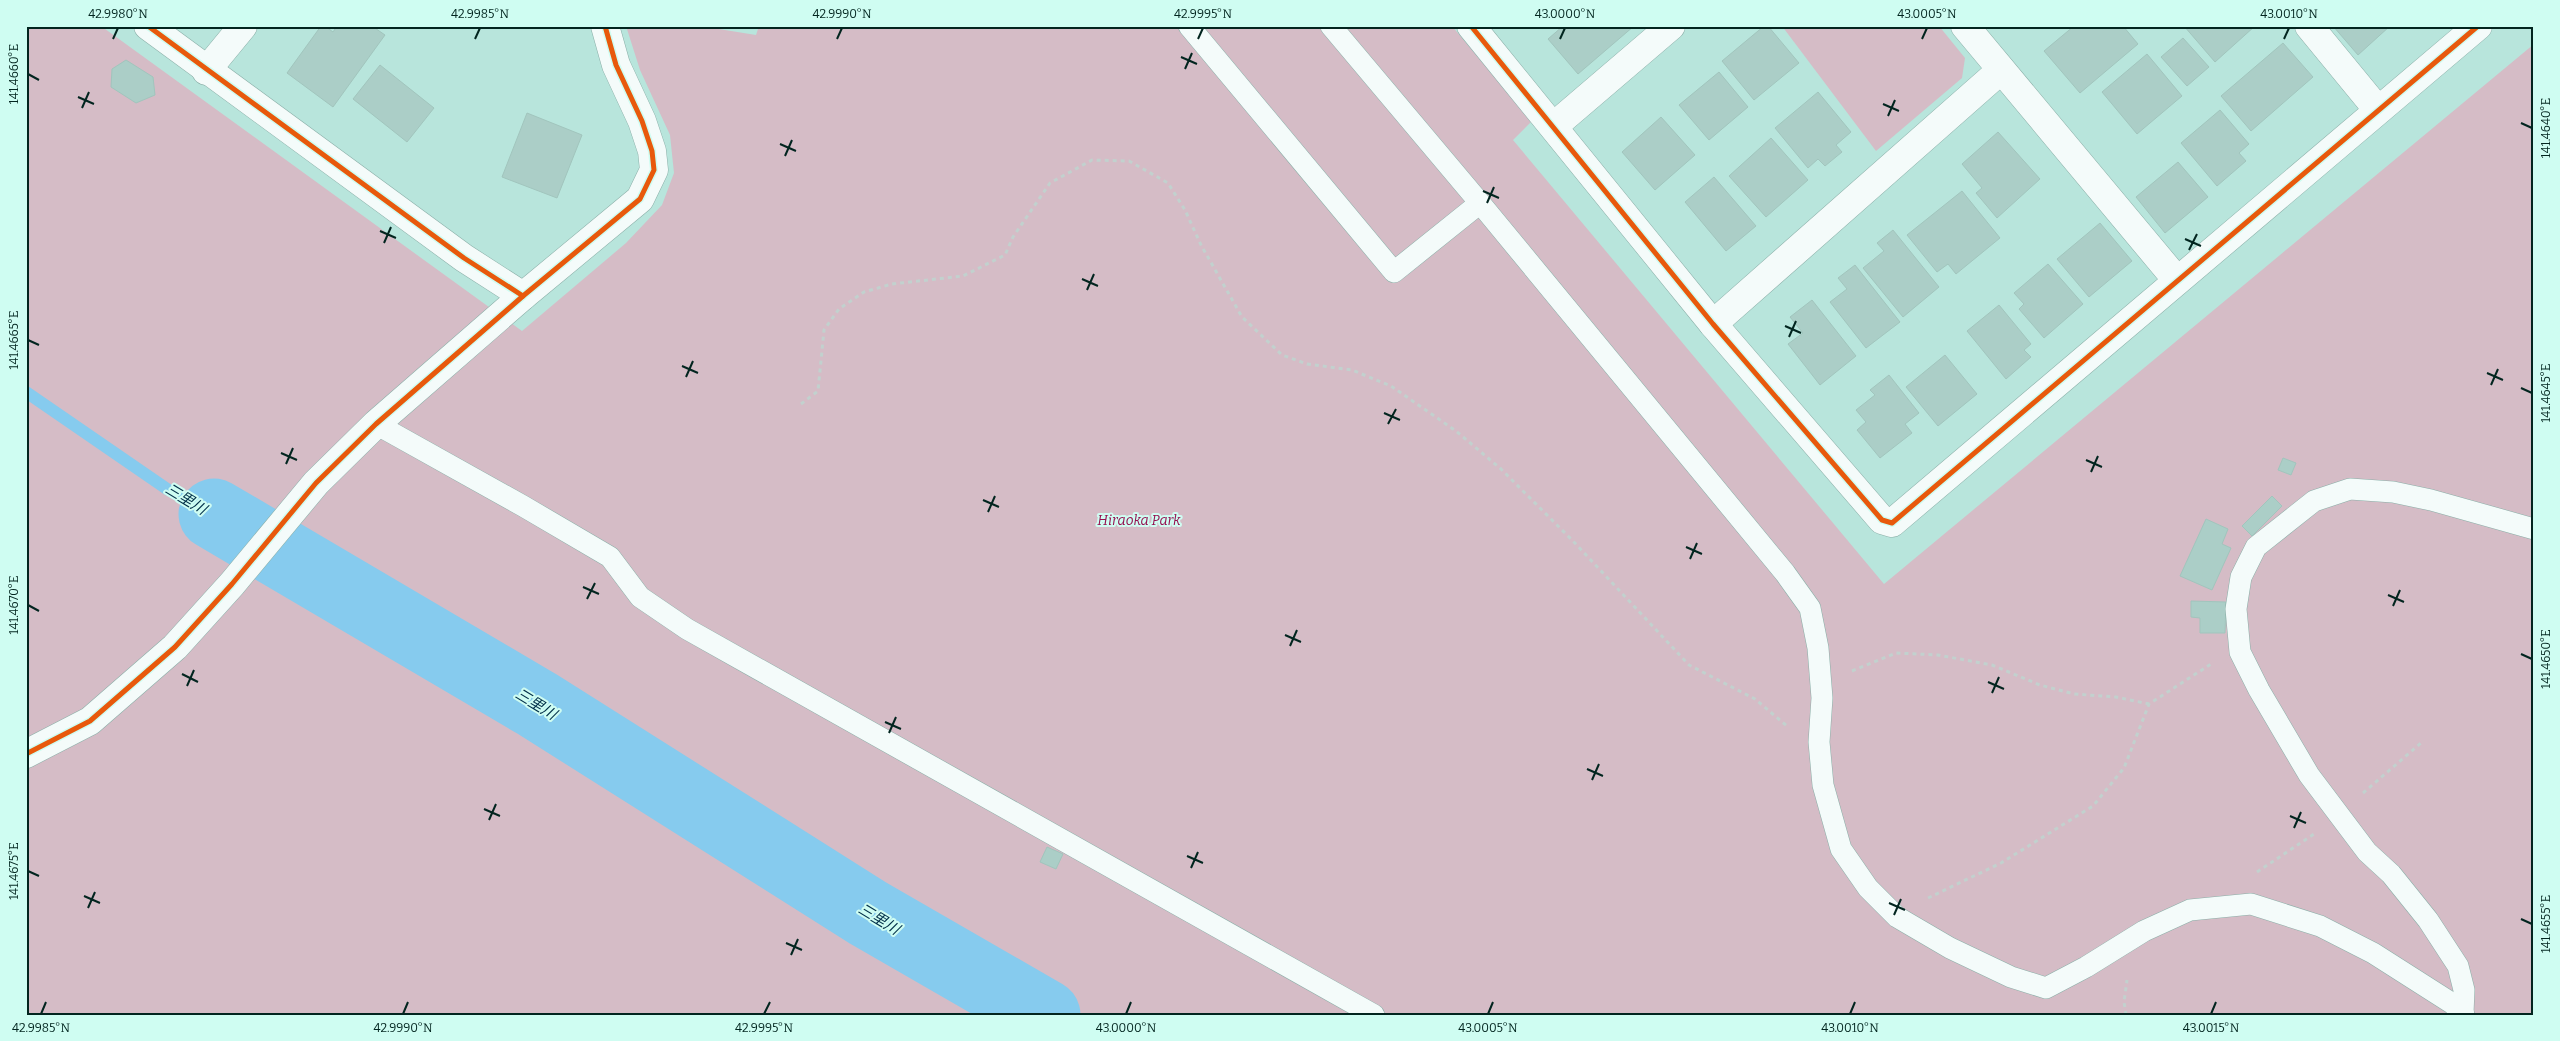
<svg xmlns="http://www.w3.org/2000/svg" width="2560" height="1041" viewBox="0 0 2560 1041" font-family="Bitter,'Noto Sans JP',serif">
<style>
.green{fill:#d5bcc6}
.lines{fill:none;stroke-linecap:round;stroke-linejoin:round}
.stream{stroke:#86cbee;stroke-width:12}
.river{stroke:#86cbee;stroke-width:71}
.building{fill:#abcec7;stroke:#a1c5bd}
.service-casing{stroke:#8bafa8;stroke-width:22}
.minor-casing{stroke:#8bafa8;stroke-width:29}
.path{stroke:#c2d1ce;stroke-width:3;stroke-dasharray:4 4;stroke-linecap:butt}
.service{stroke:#f4fbfa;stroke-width:21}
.minor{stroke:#f4fbfa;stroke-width:28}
.cycleway-casing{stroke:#cffdf2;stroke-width:8}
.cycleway{stroke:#e8590c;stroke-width:5}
.ticks{fill:none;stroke:#02251f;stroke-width:2}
.labels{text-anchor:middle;stroke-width:4;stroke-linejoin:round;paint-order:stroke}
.park-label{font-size:14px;font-style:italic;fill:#951150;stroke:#cffdf2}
.water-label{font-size:15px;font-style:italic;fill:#002e48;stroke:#cffdf2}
.neatline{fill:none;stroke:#02251f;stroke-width:2}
.ticks-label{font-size:12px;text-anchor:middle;fill:#02251f}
</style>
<rect width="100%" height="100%" fill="#b8e5dc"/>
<g class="green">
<path d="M26,26H101L522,331L626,243L662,205L674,173L670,135L640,70L626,26H700L756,35L759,26H1452L1532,121L1513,140L1884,584L2534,44V1015H26Z"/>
<path d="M1782,26H1939L1965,58L1962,78L1876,151Z"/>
</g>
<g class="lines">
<path class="stream" d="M26,392L167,489L214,514"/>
<path class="river" d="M214,514L537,704L868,913L1045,1015"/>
</g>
<g class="building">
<path d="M321,26H325L333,32L337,26H372L385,35L333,107L287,73Z"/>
<path d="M1563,26H1634L1578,74L1548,39Z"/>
<path d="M1764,26H1768L1799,63L1754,100L1722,61Z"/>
<path d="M2074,26H2123L2138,44L2080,93L2044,51Z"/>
<path d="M2184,26H2255L2215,62Z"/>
<path d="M2333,26H2390L2358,55Z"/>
<path d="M2183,38L2209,67L2187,86L2161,57Z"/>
<path d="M2283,43L2313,77L2251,131L2221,96Z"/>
<path d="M2147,54L2182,96L2137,134L2102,92Z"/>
<path d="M126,60L153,77L155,95L136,103L111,87L112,69Z"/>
<path d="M380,65L434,108L407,142L353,99Z"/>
<path d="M1719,72L1748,107L1709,140L1679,105Z"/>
<path d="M1818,92L1851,132L1836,145L1842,152L1825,166L1818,159L1808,168L1775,128Z"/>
<path d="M2220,110L2249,144L2239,153L2246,161L2217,186L2181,143Z"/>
<path d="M527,113L582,135L557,198L502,177Z"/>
<path d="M1661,117L1695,155L1655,190L1622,152Z"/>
<path d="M1998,132L2040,179L1997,218L1976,193L1982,188L1962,164Z"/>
<path d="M1771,138L1808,180L1766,217L1729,176Z"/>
<path d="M2178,162L2208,197L2165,233L2136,197Z"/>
<path d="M1714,177L1756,226L1726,251L1685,202Z"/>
<path d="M1962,191L2000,238L1956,274L1948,264L1937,272L1907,235Z"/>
<path d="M2100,223L2132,261L2089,297L2057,259Z"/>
<path d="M1893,230L1939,287L1903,317L1863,268L1884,251L1877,243Z"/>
<path d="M2048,264L2083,304L2044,338L2019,309L2024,304L2014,293Z"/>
<path d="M1855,265L1900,322L1866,348L1830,302L1847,289L1838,278Z"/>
<path d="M1812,300L1856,356L1820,385L1788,344L1803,333L1790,317Z"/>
<path d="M1999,305L2031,344L2024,350L2031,357L2006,379L1967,331Z"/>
<path d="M1945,355L1977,394L1938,426L1906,387Z"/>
<path d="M1889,375L1919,413L1905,424L1912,433L1880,458L1857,430L1866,422L1856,410L1875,395L1870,390Z"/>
<path d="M2283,458L2296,463L2291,475L2278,470Z"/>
<path d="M2272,496L2282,506L2252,536L2242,526Z"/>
<path d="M2206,519L2228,529L2222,544L2231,548L2212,590L2180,576Z"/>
<path d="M2191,601L2226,602L2225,633H2200V618L2191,617Z"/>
<path d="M1047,847L1063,854L1056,869L1040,862Z"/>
</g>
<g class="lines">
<defs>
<g id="service">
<path d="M1189,26L1394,272L1480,203"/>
<path d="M1331,26L1480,203L1785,573L1810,608L1818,648L1822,698L1819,742L1823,785L1841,849L1868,888L1897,917L1950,948L2011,977L2046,988L2086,967L2144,931L2190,910L2251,904L2320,926L2373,953L2453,1004L2464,1015"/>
<path d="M376,424L523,506L610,557L640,597L687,629L1374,1015"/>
<path d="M2463,1013L2464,990L2458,966L2428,920L2391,874L2367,852L2309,775L2259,690L2240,652L2236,609L2241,577L2256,547L2314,501L2350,489L2393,492L2431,500L2534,529"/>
</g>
<g id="minor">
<path d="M148,26L464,258L523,296"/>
<path d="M1471,26L1713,324L1882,520L1892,523L2478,26"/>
<path d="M1965,26L2176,279"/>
<path d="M2309,26L2378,110"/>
<path d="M206,71L243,26"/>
<path d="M1554,126L1671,26"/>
<path d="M1713,324L2001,70"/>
<path d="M26,754L90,721L175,647L232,584L316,483L376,424L523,296L640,199L654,170L652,151L642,121L616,65L605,26"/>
</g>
</defs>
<use href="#service" class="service-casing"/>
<use href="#minor" class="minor-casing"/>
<g class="path">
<path d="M801,404L818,391L824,330L839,309L864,292L892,284L963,276L1005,255L1013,237L1050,183L1092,160L1129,161L1168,183L1185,210L1201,245L1242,317L1282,355L1307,364L1352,370L1391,386L1456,431L1501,469L1573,541L1689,665L1755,699L1787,726"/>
<path d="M1852,671L1896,653L1938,655L1992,665L2040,685L2074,694L2116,697L2149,704"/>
<path d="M2363,793L2421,743"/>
<path d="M2257,872L2314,834"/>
<path d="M1928,898L2001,863L2093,806L2124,768L2149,704L2211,664"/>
<path d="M2126,1015L2124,1002L2127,980"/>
</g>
<use href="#service" class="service"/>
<use href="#minor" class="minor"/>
<defs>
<g id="cycleway">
<path d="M148,26L464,258L523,296"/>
<path d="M1471,26L1713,324L1882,520L1892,523L2478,26"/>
<path d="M26,754L90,721L175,647L232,584L316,483L376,424L523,296L640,199L654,170L652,151L642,121L616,65L605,26"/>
</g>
</defs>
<use href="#cycleway" class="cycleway-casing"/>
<use href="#cycleway" class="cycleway"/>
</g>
<path class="ticks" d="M113,39L118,28M475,39L480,28M837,39L842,28M1198,39L1203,28M1560,39L1565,28M1922,39L1927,28M2284,39L2289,28M1181,57L1197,64M1185,69L1192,53M28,74L39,80M78,97L94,104M1883,104L1899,111M82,108L89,92M1888,116L1895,100M2521,123L2532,128M780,144L796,151M785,156L792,140M1483,191L1499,198M1487,203L1494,187M380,231L396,238M2185,239L2201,246M384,243L391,227M2189,250L2197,234M1082,279L1098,286M1087,290L1094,274M1785,326L1801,333M1789,337L1796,321M28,340L39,345M682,366L698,373M2487,373L2503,380M686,377L693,361M2491,385L2498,369M2521,388L2532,393M1384,413L1400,420M1388,424L1396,409M281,453L297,460M2086,460L2102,467M286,464L293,448M2091,472L2098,456M983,500L999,507M988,512L995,496M1686,547L1702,554M1690,559L1697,543M583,587L599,594M2388,595L2404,602M587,599L595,583M28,605L39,611M2393,606L2400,590M1285,635L1301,642M1290,646L1297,630M2521,654L2532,659M182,674L198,682M1988,682L2004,689M187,686L194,670M1992,693L1999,677M885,722L901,729M889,733L896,717M1587,769L1603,776M1592,780L1599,764M484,809L500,816M2290,816L2306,823M489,820L496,804M2294,828L2301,812M1187,856L1203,863M1191,868L1198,852M28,871L39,876M84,896L100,903M1889,903L1905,910M88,908L95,892M1894,915L1901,899M2521,919L2532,924M786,943L802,950M791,955L798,939M41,1014L46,1002M403,1014L408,1002M764,1014L770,1002M1126,1014L1131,1002M1488,1014L1493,1002M1850,1014L1855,1002M2211,1014L2216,1002"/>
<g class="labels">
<g class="park-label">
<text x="1139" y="525">Hiraoka Park</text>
</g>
<g class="water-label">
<text transform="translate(186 499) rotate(31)" y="5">三里川</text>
<text transform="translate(536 704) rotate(31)" y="5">三里川</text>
<text transform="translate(879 919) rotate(31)" y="5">三里川</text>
</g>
</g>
<rect width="2560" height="1041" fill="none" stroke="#cffdf2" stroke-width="55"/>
<rect x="28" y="28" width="2504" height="986" class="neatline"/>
<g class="ticks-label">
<text x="118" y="18">42.9980°N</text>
<text x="480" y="18">42.9985°N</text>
<text x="842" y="18">42.9990°N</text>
<text x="1203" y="18">42.9995°N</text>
<text x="1565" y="18">43.0000°N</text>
<text x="1927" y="18">43.0005°N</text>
<text x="2289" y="18">43.0010°N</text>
<text transform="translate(14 74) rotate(-90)" y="4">141.4660°E</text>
<text transform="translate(2546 128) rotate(-90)" y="4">141.4640°E</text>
<text transform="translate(14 340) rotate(-90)" y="4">141.4665°E</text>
<text transform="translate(2546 393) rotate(-90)" y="4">141.4645°E</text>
<text transform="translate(14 605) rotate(-90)" y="4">141.4670°E</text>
<text transform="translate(2546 659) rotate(-90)" y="4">141.4650°E</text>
<text transform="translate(14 871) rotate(-90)" y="4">141.4675°E</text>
<text transform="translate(2546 924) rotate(-90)" y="4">141.4655°E</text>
<text x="41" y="1032">42.9985°N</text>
<text x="403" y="1032">42.9990°N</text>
<text x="764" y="1032">42.9995°N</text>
<text x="1126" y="1032">43.0000°N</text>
<text x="1488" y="1032">43.0005°N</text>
<text x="1850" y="1032">43.0010°N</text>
<text x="2211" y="1032">43.0015°N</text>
</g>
</svg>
